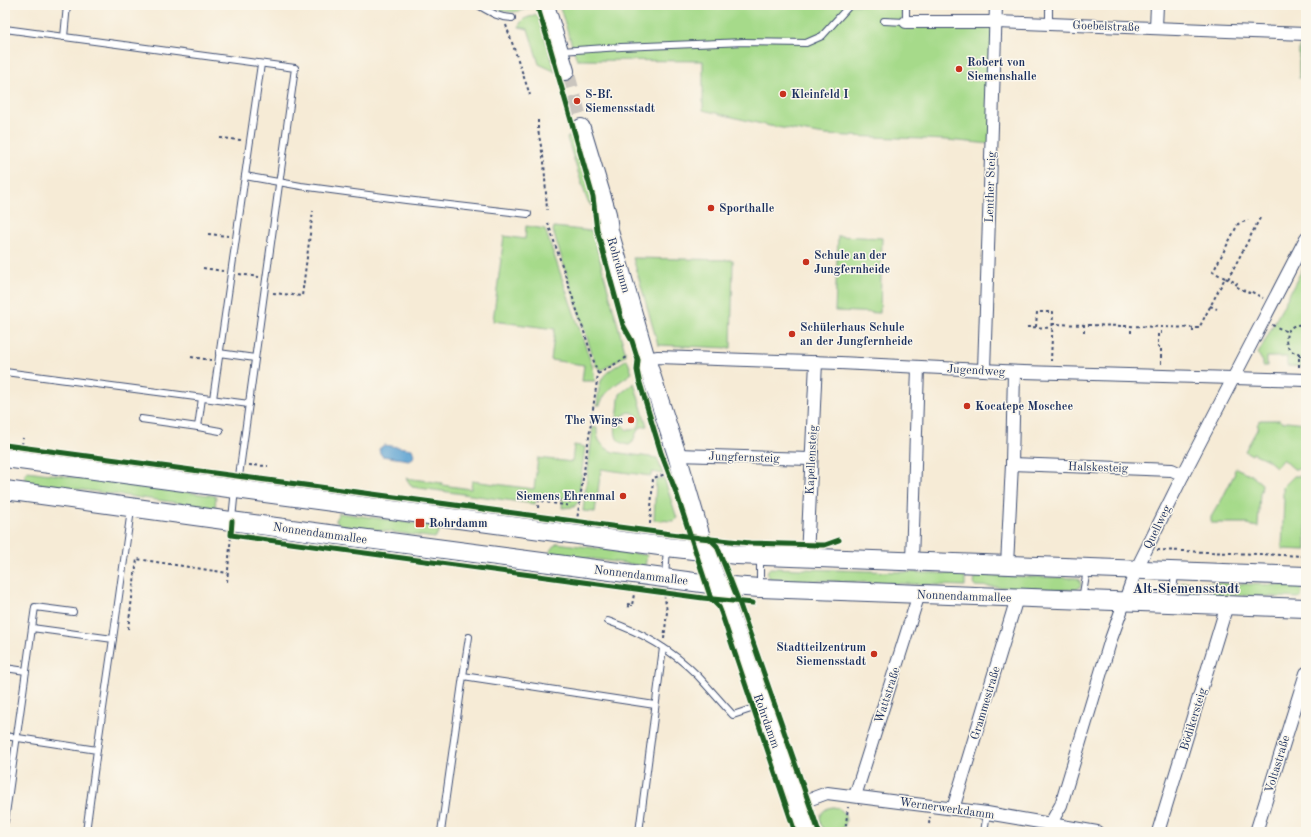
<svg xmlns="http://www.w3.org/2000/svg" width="1311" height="837" viewBox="0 0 1311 837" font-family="'Old Standard TT',serif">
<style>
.green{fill:#a6da8a;stroke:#608474;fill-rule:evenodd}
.water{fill:#5da3d2;stroke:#3c6998}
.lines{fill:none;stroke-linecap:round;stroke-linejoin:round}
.secondary-tunnel{stroke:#cac5be;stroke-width:18;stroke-dasharray:18 9;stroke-linecap:butt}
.service-casing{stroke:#3c4b70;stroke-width:8}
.minor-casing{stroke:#3c4b70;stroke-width:14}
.secondary-casing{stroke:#3c4b70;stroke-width:20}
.path{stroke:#3c4b70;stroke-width:2;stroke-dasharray:3 3;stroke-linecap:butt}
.service{stroke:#fff;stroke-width:6}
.minor{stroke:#fff;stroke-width:12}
.secondary{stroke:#fff;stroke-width:18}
.cycleway-casing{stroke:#fbf7ec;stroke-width:8}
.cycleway{stroke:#1b5e20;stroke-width:5}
.poi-dot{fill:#c8321e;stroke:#fbf7ec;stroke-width:1.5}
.labels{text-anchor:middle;stroke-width:3;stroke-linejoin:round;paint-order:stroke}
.street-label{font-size:12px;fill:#1b2f5e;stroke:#fbf7ec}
.poi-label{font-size:12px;font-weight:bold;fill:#1b2f5e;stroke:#fbf7ec;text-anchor:start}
.quarter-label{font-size:14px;font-weight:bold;fill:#1b2f5e;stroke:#fbf7ec}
</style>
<rect width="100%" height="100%" fill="#fbf7ec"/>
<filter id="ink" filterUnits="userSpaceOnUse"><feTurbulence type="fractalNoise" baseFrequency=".025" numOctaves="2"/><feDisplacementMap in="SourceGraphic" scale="8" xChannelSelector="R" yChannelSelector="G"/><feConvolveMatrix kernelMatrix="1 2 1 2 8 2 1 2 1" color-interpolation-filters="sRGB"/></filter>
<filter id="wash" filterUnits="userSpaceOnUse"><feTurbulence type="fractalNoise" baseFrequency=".012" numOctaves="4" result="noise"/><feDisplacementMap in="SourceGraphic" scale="16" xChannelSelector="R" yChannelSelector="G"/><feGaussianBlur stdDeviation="0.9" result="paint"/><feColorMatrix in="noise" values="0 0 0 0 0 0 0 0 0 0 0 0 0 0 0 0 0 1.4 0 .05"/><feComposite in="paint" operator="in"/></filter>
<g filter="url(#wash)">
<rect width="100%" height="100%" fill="#f6ebd6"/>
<g class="green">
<path d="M498,5H535V6C522,10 514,15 500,10Z"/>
<path d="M559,5H902V21L996,22L991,144L947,140L825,135L770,126L703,110V61L577,60Z"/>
<path d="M538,15L554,66L556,72L539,64L528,29L519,27C521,17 530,17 538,15Z"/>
<rect x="1299" y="47" width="7" height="31"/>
<path d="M571,135L575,137L591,195L592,207L587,200L567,138Z"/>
<path d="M526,226L545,229L593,368L595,381H582L584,365L551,360L555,329L493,321L504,236L525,239Z"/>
<path d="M554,227L592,231L626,355L602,370L596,366L553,231Z"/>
<path d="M838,236L882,238L880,313L835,311Z"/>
<path d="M633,258L733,260L731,348L658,345Z"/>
<path d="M1304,266H1306V367L1287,366V357H1267V366H1263V362L1258,354Z"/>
<path d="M627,359L632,373C620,382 604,390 600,405H597C600,374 601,376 627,359Z"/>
<path d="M634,383L647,426C637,426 636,434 633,442L629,445C612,443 615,430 617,417C619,409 618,401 620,394ZM629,412L634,413L640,418L639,426L632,430H627L621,424V417Z"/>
<path d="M1260,420H1280L1282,422H1285L1287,421L1306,423V469H1294L1283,459L1276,467L1268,460L1253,453L1252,455L1245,451L1259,426L1257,425Z"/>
<path d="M593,427L597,428C596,440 602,447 613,452L657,458L663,474L652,472L651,476L601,469L595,512L583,511Z"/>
<path d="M574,445L585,447L578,502L574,507L562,508L563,498L537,494L535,504L412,487L406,478L442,483V485L471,489L472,481L534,489L538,458L572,462Z"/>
<path d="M1236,468L1251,475L1262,484L1261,492H1260L1258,527L1247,525V523H1211V517L1218,505H1219L1235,473L1234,472Z"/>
<path d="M27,471L216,496L215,508L25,482V474Z"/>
<path d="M1294,476H1306V550L1282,549L1284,499L1283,498V487Z"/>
<path d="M664,478L677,518L673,521L654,520L656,480Z"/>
<path d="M339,513L441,527L435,538L341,525L335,520Z"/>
<path d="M557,543L647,555L645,566L549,553Z"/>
<path d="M770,568L965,574V586L772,579L767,575L768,570Z"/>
<path d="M975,575L1076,578L1079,579L1081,584L1080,587L1076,590L974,586Z"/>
<path d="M1184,582L1302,586L1301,598L1183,593L1180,588L1181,583Z"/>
<circle cx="833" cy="820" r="13"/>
</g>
<path class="water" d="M384,445L412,449L414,455L413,458L409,460L382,456L380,453L379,449Z"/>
</g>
<g filter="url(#ink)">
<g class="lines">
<path class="secondary-tunnel" d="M565,71L581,128"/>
<defs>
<g id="service">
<path d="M478,5C490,12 499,18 512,18"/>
<path d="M1049,5V24"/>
<path d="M884,21L906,22V5"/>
<path d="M5,29L295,68L239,476L235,489L232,519"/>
<path d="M64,37L67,5"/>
<path d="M561,51L621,47L745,42L806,43L822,36L850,5"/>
<path d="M245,176L301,186L406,200L528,214"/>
<path d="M219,353L255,358"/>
<path d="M5,372L249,404"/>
<path d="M213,399L261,64"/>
<path d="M141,419L198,427L202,398"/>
<path d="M198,427L220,431"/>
<path d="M760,558V587"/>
<path d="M665,577L667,548"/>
<path d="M1082,599L1087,570"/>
<path d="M1172,602L1175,573"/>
<path d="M608,621C641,632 673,651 698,676C710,689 721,702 733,715L760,706"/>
<path d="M32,628L35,607L73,612"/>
<path d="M113,639L131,510"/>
<path d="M5,668L26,671"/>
<path d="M463,676L469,637"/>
<path d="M5,736L97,750L86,832"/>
<path d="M5,821L32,628L113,639L97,750"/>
<path d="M441,832L463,676L655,705"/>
<path d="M639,832L663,648"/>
<path d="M984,832L987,813"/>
</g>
<g id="minor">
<path d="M906,22H996L1306,34"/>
<path d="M1156,27L1157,5"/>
<path d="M646,359L658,357L840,363L1023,372L1306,380"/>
<path d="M984,370L996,5"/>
<path d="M677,455L811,459"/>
<path d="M1012,464L1172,470L1183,475"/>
<path d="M807,558L816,362"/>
<path d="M912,562L918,367"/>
<path d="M1007,565L1012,464L1014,372"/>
<path d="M855,796L919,594"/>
<path d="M797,804L827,793L987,813L1097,832"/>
<path d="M953,809L1017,598"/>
<path d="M1051,823L1061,805L1111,639L1136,570L1183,475L1306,238"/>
<path d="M1158,832L1227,605"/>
<path d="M1256,832L1306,673"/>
</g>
<g id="secondary">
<path d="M545,5L565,71"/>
<path d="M581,128L607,214L609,231L646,359L677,455L705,551L729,613L807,832"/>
<path d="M5,458L667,547L737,555L1306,576"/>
<path d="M5,490L253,524L717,585L760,588L1306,608"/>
</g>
</defs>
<use href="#service" class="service-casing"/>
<use href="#minor" class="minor-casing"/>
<use href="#secondary" class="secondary-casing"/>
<g class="path">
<path d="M506,25L530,95"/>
<path d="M538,120V130L544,162L547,210"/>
<path d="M220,138L241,140"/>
<path d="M548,223L598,374L577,520"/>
<path d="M208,234L228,236"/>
<path d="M203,268L223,271"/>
<path d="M239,274L259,277"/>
<path d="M1225,278L1213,272L1238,224L1248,220"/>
<path d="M1228,279L1260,218"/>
<path d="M273,293L302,296L313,211"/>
<path d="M1210,306L1217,309"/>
<path d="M1052,324L1199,328L1225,278L1237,283L1235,286L1249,293L1250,291L1263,298"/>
<path d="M1084,324V332"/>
<path d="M1272,325L1288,332"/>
<path d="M1306,326C1280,317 1279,361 1306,352"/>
<path d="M1027,327L1052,328"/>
<path d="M1036,327L1037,312H1053L1051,361"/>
<path d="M1193,329V335"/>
<path d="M1131,333V326"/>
<path d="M1299,356H1306"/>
<path d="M191,357L211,360"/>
<path d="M1161,364V347H1158V333H1161V327"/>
<path d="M1299,367V353"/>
<path d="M598,374L629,356"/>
<path d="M22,445L23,438"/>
<path d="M249,465L268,466"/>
<path d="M539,499L546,498L571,502"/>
<path d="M538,508L539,499L545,502L571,506"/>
<path d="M650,524L653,478L666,474"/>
<path d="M1157,550L1306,556"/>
<path d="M227,582L231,535"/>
<path d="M627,604L632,605L635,589"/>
<path d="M627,606L632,607V605"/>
<path d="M128,629L137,559L228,573"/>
<path d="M664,639L667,612L664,592"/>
<path d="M929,824L930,817"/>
<path d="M845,832L848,807"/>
</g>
<use href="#service" class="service"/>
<use href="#minor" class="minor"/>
<use href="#secondary" class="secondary"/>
<defs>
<g id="cycleway">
<path d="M537,5L550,47L593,197L597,230L623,325L632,341L638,360L637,370L639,380L661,453L676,492L711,599L719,607L721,612L795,832"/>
<path d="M5,445L701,538L750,543L819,545H825L839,540"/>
<path d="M232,521L231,535L703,598L753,603"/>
<path d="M709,538L717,546L739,602L819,832"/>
</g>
</defs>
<use href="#cycleway" class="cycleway-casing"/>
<use href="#cycleway" class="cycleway"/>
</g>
</g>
<g class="poi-dot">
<circle cx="959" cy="69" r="4"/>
<circle cx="783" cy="94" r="4"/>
<circle cx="577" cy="101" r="4"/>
<circle cx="711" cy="208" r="4"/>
<circle cx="806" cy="262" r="4"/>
<circle cx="792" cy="334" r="4"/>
<circle cx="967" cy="406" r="4"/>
<circle cx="631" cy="420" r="4"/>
<circle cx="623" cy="496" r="4"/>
<rect x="415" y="518" width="10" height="10" rx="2"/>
<circle cx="874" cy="654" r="4"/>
</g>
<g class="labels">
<g class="street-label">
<text transform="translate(1106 26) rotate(2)" y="4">Goebelstraße</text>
<text transform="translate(990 187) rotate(-88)" y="4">Lenther Steig</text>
<text transform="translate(619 265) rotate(74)" y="4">Rohrdamm</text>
<text transform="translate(976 370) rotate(3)" y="4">Jugendweg</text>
<text transform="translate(744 457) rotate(2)" y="4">Jungfernsteig</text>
<text transform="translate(811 460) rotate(-87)" y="4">Kapellensteig</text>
<text transform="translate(1098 467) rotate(2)" y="4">Halskesteig</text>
<text transform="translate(1157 527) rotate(-64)" y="4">Quellweg</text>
<text transform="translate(320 533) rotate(8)" y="4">Nonnendammallee</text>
<text transform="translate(641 575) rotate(7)" y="4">Nonnendammallee</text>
<text transform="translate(964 596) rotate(2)" y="4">Nonnendammallee</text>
<text transform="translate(887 695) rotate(-72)" y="4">Wattstraße</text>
<text transform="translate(985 703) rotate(-73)" y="4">Grammestraße</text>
<text transform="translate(1193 719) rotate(-73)" y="4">Bödikersteig</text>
<text transform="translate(767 721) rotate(70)" y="4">Rohrdamm</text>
<text transform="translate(1277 764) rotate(-73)" y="4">Voltastraße</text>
<text transform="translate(947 808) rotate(8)" y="4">Wernerwerkdamm</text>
</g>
<g class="poi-label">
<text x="967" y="66">Robert von<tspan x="967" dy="14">Siemenshalle</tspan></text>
<text x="585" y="98">S-Bf.<tspan x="585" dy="14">Siemensstadt</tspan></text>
<text x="791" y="98">Kleinfeld I</text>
<text x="719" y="212">Sporthalle</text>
<text x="814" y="259">Schule an der<tspan x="814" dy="14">Jungfernheide</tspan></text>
<text x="800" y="331">Schülerhaus Schule<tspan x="800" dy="14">an der Jungfernheide</tspan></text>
<text x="975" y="410">Kocatepe Moschee</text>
<text x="623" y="424" text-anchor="end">The Wings</text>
<text x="615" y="500" text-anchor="end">Siemens Ehrenmal</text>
<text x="429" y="527">Rohrdamm</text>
<text x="866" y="651" text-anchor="end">Stadtteilzentrum<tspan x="866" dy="14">Siemensstadt</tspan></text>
</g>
<g class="quarter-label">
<text x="1186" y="593">Alt-Siemensstadt</text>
</g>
</g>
<rect width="1311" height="837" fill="none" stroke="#fbf7ec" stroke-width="20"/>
</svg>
